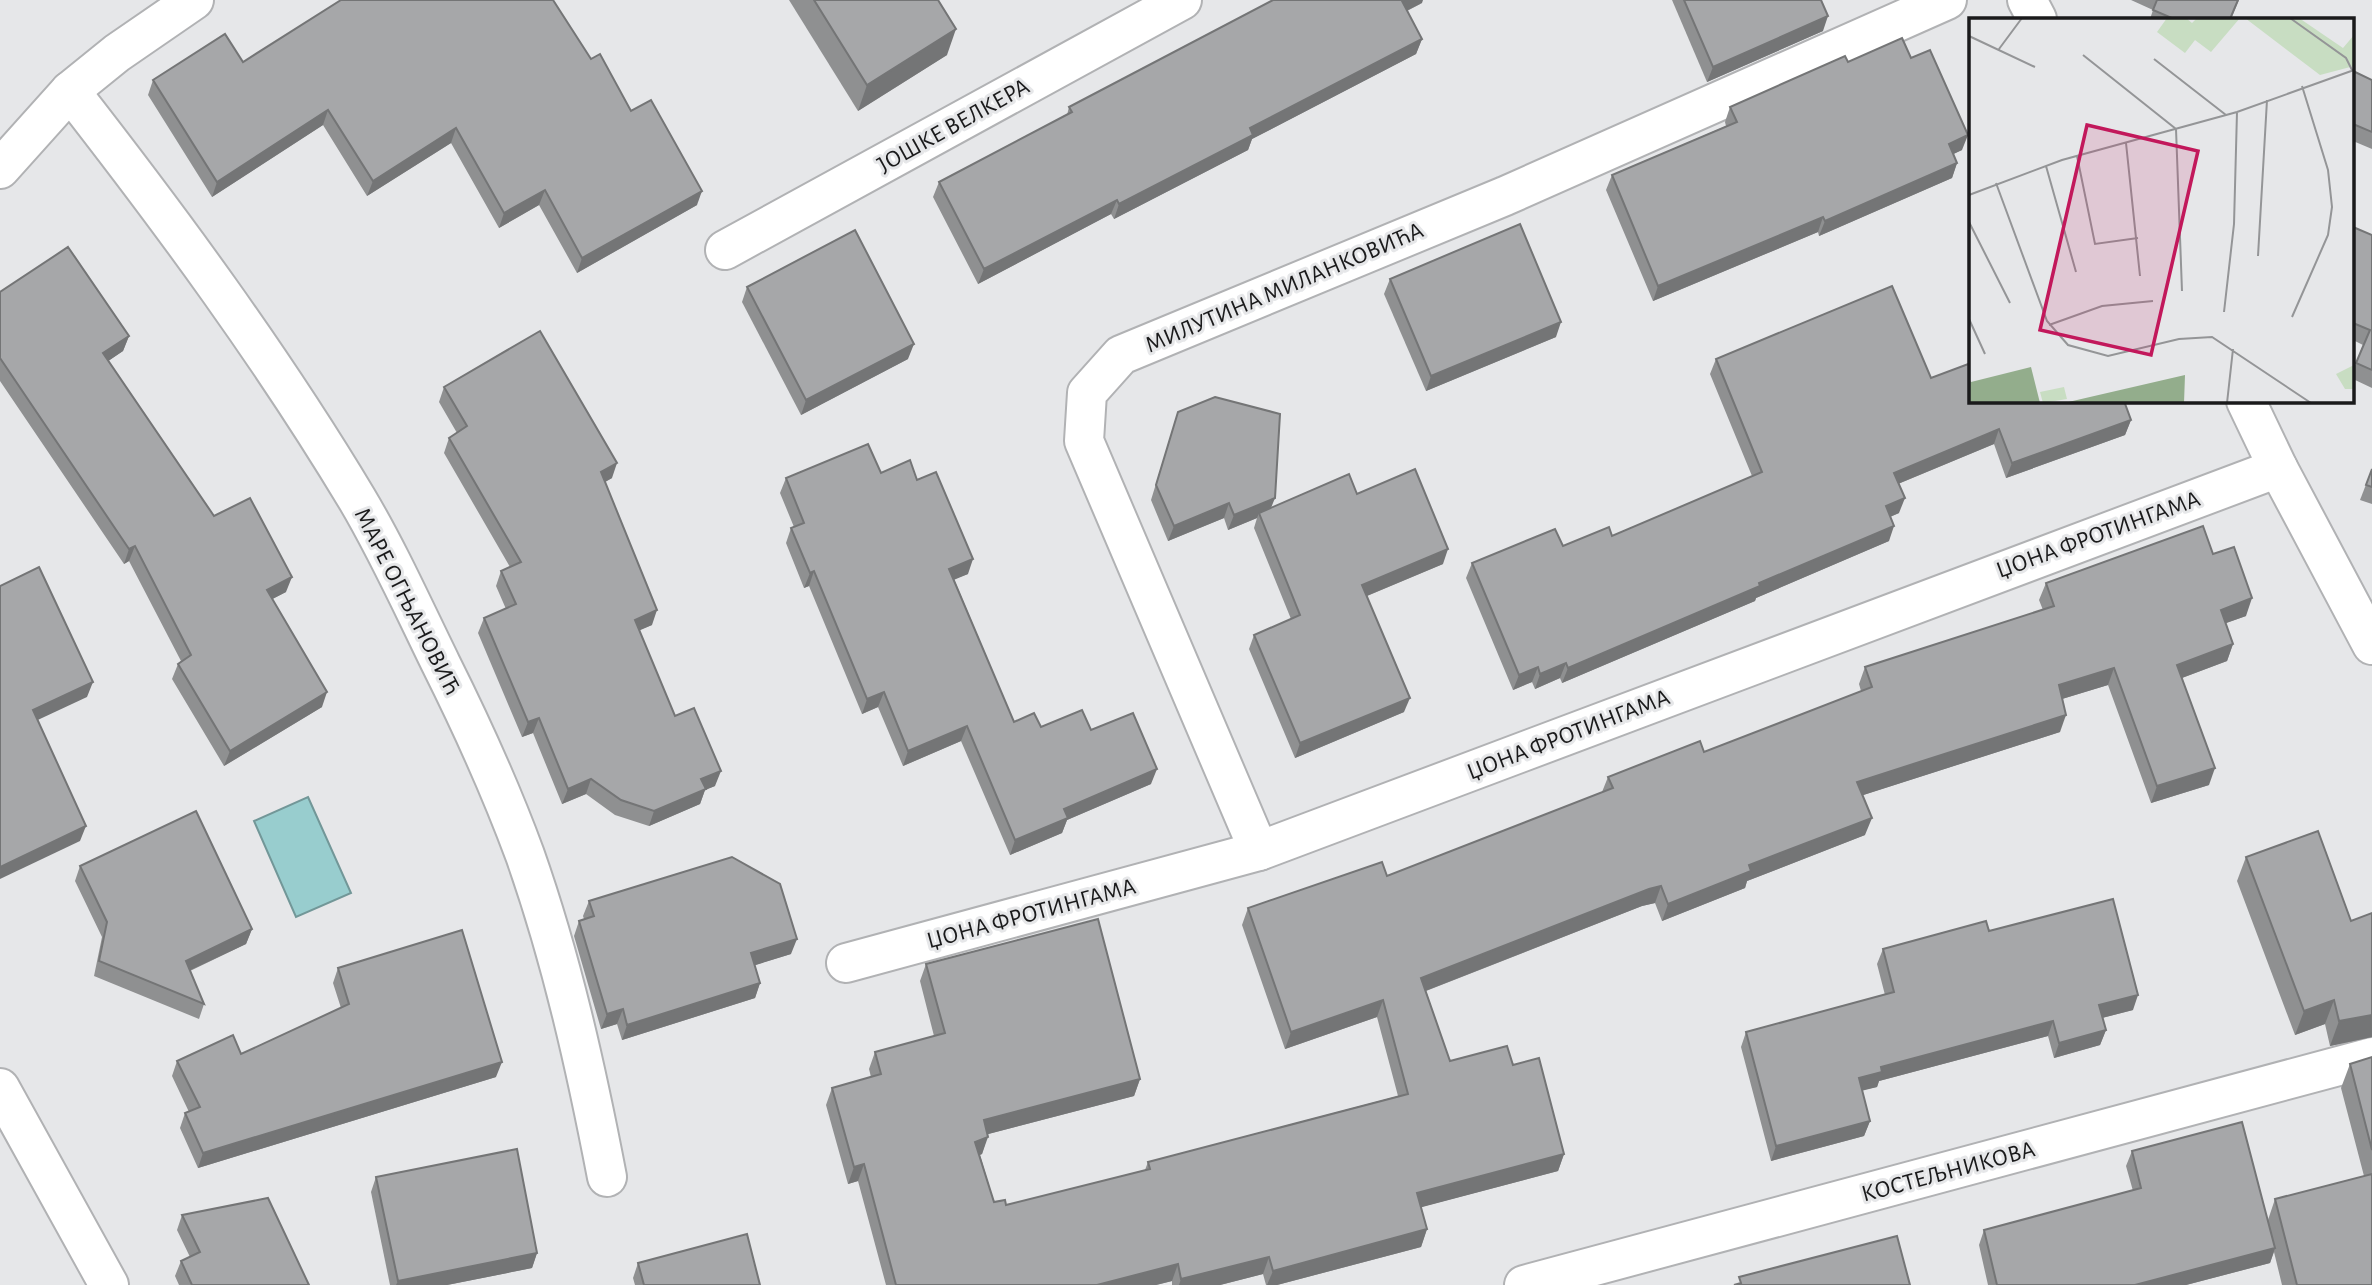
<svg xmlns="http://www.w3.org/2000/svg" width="2372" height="1285" viewBox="0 0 2372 1285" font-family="'Alegreya Sans',sans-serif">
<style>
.water{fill:#98cdce;stroke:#729798;stroke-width:2}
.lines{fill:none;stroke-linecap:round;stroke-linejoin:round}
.street-casing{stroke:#b1b2b4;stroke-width:42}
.street{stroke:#fff;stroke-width:38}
.wall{fill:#8f9091}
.shaded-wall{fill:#747576}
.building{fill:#a6a7a9;stroke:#747576;stroke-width:2}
.labels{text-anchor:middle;stroke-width:6;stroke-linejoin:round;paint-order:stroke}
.street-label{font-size:24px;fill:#1a1a1b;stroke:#e6e7e9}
.inset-road{fill:none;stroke:#949597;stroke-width:2}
.view{fill:#c2185b;fill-opacity:0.15;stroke:#c2185b;stroke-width:3.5}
.inset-edge{fill:none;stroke:#1a1a1b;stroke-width:3.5}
</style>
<rect width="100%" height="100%" fill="#e6e7e9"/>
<path class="water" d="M308,797L351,893L296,917L254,821Z"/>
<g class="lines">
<defs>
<g id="street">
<path d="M2027,0L2037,19"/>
<path d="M70,91C173,223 271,356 357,499C388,551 414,609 441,664C472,726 501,790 525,855C562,960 586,1068 607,1177"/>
<path d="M0,169L70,91L117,53L194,0"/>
<path d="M725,250L1182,0"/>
<path d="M2246,401L2278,468L2372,645"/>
<path d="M1259,851L1084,441L1087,393L1121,355L1505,196L1947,0"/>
<path d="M846,963L1259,851L2278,468"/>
<path d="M0,1088L109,1285"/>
<path d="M1524,1285L2372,1057"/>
</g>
</defs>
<use href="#street" class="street-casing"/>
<use href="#street" class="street"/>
</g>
<g class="wall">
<path d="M789,0H938L947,55L858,111Z"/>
<path d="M1672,0H1821L1823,31L1707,82Z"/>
<path d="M2131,0H2239L2231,19H2150L2153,10Z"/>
<path d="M1422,3L1407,11L1422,39L1416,54L1252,139L1248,150L1114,219L1111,214L978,284L933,197L939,182L1067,115L1069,107Z"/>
<path d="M1911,58L1962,150L1953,154L1957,163L1952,178L1819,236L1818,232L1653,301L1606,190L1612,175L1726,126L1725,122L1730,107L1848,62Z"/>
<path d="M591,59L631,111L697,205L577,273L539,205L499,228L451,143L367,196L323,125L212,197L148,95L153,80L243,62Z"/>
<path d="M2353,71L2372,80V149L2353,141Z"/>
<path d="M2353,227L2372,235V388L2353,379V370L2363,345L2353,340Z"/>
<path d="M1390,279L1556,337L1426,391L1384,294Z"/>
<path d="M747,287L908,359L801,415L742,302Z"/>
<path d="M0,292L129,336L123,351L108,361L214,516L286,592L272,599L322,707L224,766L172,679L178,664L181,661L129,561L124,564L0,381Z"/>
<path d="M1716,359L1931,378L2131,420L2125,435L2006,478L1994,444L1898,484L1899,513L1890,517L1889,541L1756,598L1755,601L1562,683L1560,678L1535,689L1532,682L1513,690L1466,578L1472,563L1563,546L1612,536L1752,476L1710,374Z"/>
<path d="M444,387L612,478L605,482L652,625L639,630L675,716L715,786L705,790L700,804L649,826L615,815L586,794L562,804L533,733L522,737L478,633L484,618L506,609L496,586L501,571L510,567L444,453L449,438L457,433L439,402Z"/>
<path d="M1178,412L1271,508L1357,494L1443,564L1367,596L1404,712L1295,758L1249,649L1254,635L1291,619L1254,528L1257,518L1228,530L1224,518L1168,541L1151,500Z"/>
<path d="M2372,469V504L2360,500Z"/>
<path d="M881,473L917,480L968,574L954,579L1014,722L1041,727L1091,730L1151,784L1067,820L1062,833L1010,855L961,741L903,766L878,707L862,714L809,586L804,588L786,543L791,528L794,527L780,493L786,478Z"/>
<path d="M2213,554L2246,616L2226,623L2233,644L2227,661L2182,678L2209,785L2151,803L2108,685L2062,699L2060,732L1863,795L1865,835L1747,881L1745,888L1662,921L1655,903L1642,906L1426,991L1450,1061L1513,1065L1564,1154L1558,1171L1421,1207L1427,1229L1421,1247L1277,1285H1266L1263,1274L1220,1285H1172V1281L1156,1285H886L858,1181L848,1184L826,1105L832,1088L871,1077L869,1069L875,1052L934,1036L920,981L926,964L1140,1079L1134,1096L988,1134L982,1154L980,1155L994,1202L1006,1205L1145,1170L1148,1162L1398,1096L1377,1017L1285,1049L1242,925L1248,908L1387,876L1602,792L1608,777L1704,752L1861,691L1859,684L1865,667L2043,610L2039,600L2046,583Z"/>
<path d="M2246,857L2351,921L2372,913V1037L2330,1046L2325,1024L2295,1035L2237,881Z"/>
<path d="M80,866L252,929L246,944L190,971L204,1004L199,1019L94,976L102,937L75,881Z"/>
<path d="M589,901L791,954L755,965L760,983L755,998L622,1040L617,1024L601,1029L574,936L579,921L584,919L583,916Z"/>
<path d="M1989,931L2133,1010L2102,1018L2106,1030L2100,1045L2054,1058L2048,1036L1879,1081L1877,1087L1862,1090L1870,1121L1864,1136L1771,1161L1741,1047L1746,1032L1885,995L1877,964L1883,949Z"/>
<path d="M338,968L496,1077L198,1168L180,1128L185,1113L189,1112L172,1076L177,1061L241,1054L341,1008L333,983Z"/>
<path d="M2372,1057V1285H2282L2274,1252L2270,1263L2186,1285H1988L1979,1245L1984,1230L2133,1191L2126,1166L2132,1151L2268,1220L2275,1199L2364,1176L2341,1088L2350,1064Z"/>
<path d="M376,1177L537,1253L532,1268L447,1285H390L371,1192Z"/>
<path d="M182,1215L309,1285H179L175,1276L181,1261L190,1257L177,1230Z"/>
<path d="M638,1263L760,1285H635L633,1278Z"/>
</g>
<g class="shaded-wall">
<path d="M1404,0H1423L1422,3L1396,16L1402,1Z"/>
<path d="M1828,16L1823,31L1707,82L1713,67Z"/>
<path d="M956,29L947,55L858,111L867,85Z"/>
<path d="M1422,39L1416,54L1252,139L1248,150L1114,219L1119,204L1250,128Z"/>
<path d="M328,110L323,125L212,197L217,182Z"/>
<path d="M456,128L451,143L367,196L373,181Z"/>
<path d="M1968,135L1962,150L1943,159L1949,144Z"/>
<path d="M1957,163L1952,178L1819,236L1825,221Z"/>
<path d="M545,190L539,205L499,228L504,213Z"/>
<path d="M702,191L697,205L577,273L582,258Z"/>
<path d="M1117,200L1111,214L978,284L984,269Z"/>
<path d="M1823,217L1818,232L1653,301L1658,286Z"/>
<path d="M1561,322L1556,337L1426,391L1431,376Z"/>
<path d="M129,336L123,351L98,368L103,353Z"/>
<path d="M914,344L908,359L801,415L806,400Z"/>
<path d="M2131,420L2125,435L2006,478L2012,463Z"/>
<path d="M1999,429L1994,444L1888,488L1894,473Z"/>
<path d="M617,463L612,478L596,487L601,472Z"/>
<path d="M1275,498L1269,513H1259L1257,518L1228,530L1234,515Z"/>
<path d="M1905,498L1899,513L1880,521L1886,506Z"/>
<path d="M1229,503L1224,518L1168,541L1174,526Z"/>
<path d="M1894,526L1889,541L1756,598L1755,601L1562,683L1568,668L1759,583Z"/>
<path d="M135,546L129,561L124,564L129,549Z"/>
<path d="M1448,549L1443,564L1357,600L1362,585Z"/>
<path d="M973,559L968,574L944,584L949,569Z"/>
<path d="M814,571L809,586L804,588L810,573Z"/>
<path d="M292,577L286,592L261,605L267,590Z"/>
<path d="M2252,598L2246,616L2215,627L2221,610Z"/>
<path d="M657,610L652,625L629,635L635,620Z"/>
<path d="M2233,644L2227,661L2171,682L2177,665Z"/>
<path d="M1566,663L1560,678L1535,689L1540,674Z"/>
<path d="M1538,667L1532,682L1513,690L1519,675Z"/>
<path d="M2114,668L2108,685L2052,702L2059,685Z"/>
<path d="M93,682L87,697L27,725L33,710Z"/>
<path d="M327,692L322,707L224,766L230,751Z"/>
<path d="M884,692L878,707L862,714L867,699Z"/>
<path d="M1410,698L1404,712L1295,758L1300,743Z"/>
<path d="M2066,715L2060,732L1851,799L1857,782Z"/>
<path d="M539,718L533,733L522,737L528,722Z"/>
<path d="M967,726L961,741L903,766L908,751Z"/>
<path d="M2215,768L2209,785L2151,803L2157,786Z"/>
<path d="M1157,769L1151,784L1067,820L1062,833L1010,855L1015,840L1064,809Z"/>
<path d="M721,771L715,786L705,790L700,804L649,826L654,811L701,779Z"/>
<path d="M591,779L586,794L562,804L568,789Z"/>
<path d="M1872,818L1865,835L1747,881L1745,888L1662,921L1668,904L1749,865Z"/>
<path d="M86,826L80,841L0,879V867Z"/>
<path d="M1661,886L1655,903L1642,906L1415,995L1421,978L1649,889Z"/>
<path d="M252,929L246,944L180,975L186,961Z"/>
<path d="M797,939L791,954L746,968L751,953Z"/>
<path d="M760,983L755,998L622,1040L627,1025Z"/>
<path d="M2138,995L2133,1010L2094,1020L2099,1005Z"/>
<path d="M1383,1000L1377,1017L1285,1049L1291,1032Z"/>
<path d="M2334,1000L2325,1024L2295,1035L2304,1011Z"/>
<path d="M623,1009L617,1024L601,1029L607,1014Z"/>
<path d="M2372,1015V1037L2330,1046L2339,1021Z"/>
<path d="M2053,1021L2048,1036L1879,1081L1877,1087L1853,1093L1859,1078L1881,1067Z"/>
<path d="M2106,1030L2100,1045L2054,1058L2059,1043Z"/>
<path d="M502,1062L496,1077L198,1168L203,1153Z"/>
<path d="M1140,1079L1134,1096L977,1137L984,1120Z"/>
<path d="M1870,1121L1864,1136L1771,1161L1776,1146Z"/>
<path d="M988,1137L982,1154L969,1159L975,1142Z"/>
<path d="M1564,1154L1558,1171L1411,1210L1417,1193Z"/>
<path d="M864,1164L858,1181L848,1184L854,1167Z"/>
<path d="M1427,1229L1421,1247L1277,1285H1267L1273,1271Z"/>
<path d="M2275,1248L2270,1263L2186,1285H2135Z"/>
<path d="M537,1253L532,1268L447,1285H396L398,1281Z"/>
<path d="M1269,1257L1263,1274L1220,1285H1179L1181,1279Z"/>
<path d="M1178,1264L1172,1281L1156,1285H1097Z"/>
</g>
<g class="building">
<path d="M341,0H553L591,59L600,54L631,111L651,100L702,191L582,258L545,190L504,213L456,128L373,181L328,110L217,182L153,80L225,34L243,62Z"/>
<path d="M814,0H938L956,29L867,85Z"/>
<path d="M1273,0H1404L1402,1L1422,39L1250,128L1253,135L1119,204L1117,200L984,269L939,182L1072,112L1069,107Z"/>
<path d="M1684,0H1821L1828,16L1713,67Z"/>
<path d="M2157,0H2238L2230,19H2174L2153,10Z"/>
<path d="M1902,38L1911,58L1930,50L1968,135L1949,144L1957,163L1825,221L1823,217L1658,286L1612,175L1737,122L1730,107L1845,56L1848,62Z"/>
<path d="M2353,71L2372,80V132L2353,124Z"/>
<path d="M1520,224L1561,322L1431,376L1390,279Z"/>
<path d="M2353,227L2372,235V370L2356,363L2370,330L2353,323Z"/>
<path d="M855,230L914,344L806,400L747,287Z"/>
<path d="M68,247L129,336L103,353L214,516L250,498L292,577L267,590L327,692L230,751L178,664L191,655L135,546L129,549L0,358V292Z"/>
<path d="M1892,286L1931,378L1971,363V401H2124L2131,420L2012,463L1999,429L1894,473L1905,498L1886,506L1894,526L1759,583L1760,586L1568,668L1566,663L1540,674L1538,667L1519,675L1472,563L1555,529L1563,546L1609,527L1612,536L1762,472L1716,359Z"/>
<path d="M540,331L617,463L601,472L657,610L635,620L675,716L694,708L721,771L701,779L706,789L654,811L621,800L591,779L568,789L539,718L528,722L484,618L516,604L501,571L521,562L449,438L467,426L444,387Z"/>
<path d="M1215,397L1280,414L1275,498L1234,515L1229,503L1174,526L1156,485L1178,412Z"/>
<path d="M868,444L881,473L910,460L917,480L936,472L973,559L949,569L1014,722L1034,713L1041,727L1082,710L1091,730L1133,713L1157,769L1064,809L1068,818L1015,840L967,726L908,751L884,692L867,699L814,571L810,573L791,528L804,523L786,478Z"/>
<path d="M1415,469L1448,549L1362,585L1410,698L1300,743L1254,635L1300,615L1259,513L1349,474L1357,494Z"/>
<path d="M2372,469V487L2366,485Z"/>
<path d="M2203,526L2213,554L2234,547L2252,598L2221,610L2233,644L2177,665L2215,768L2157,786L2114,668L2059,685L2066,715L1857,782L1872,818L1749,865L1751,871L1668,904L1661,886L1649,889L1421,978L1450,1061L1507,1046L1513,1065L1539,1058L1564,1154L1417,1193L1427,1229L1273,1271L1269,1257L1181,1279L1178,1264L1097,1285H896L864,1164L854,1167L832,1088L881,1074L875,1052L945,1033L926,964L1098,919L1140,1079L984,1120L988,1137L975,1142L994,1202L1005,1200L1006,1205L1150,1169L1148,1162L1408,1094L1383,1000L1291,1032L1248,908L1382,862L1387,876L1613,788L1608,777L1700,741L1704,752L1872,687L1865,667L2054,606L2046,583Z"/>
<path d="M39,567L93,682L33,710L86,826L0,867V586Z"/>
<path d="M196,811L252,929L186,961L204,1004L99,961L107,922L80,866Z"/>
<path d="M2318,831L2351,921L2372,913V1015L2339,1021L2334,1000L2304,1011L2246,857Z"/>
<path d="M732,857L780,884L797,939L751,953L760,983L627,1025L623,1009L607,1014L579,921L594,916L589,901Z"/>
<path d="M2113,899L2138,995L2099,1005L2106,1030L2059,1043L2053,1021L1881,1067L1882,1072L1859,1078L1870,1121L1776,1146L1746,1032L1894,992L1883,949L1986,921L1989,931Z"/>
<path d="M462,930L502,1062L203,1153L185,1113L200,1107L177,1061L233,1035L241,1054L349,1004L338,968Z"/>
<path d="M2372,1057V1150L2350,1064Z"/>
<path d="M2242,1122L2275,1248L2135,1285H1997L1984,1230L2141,1188L2132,1151Z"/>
<path d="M517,1149L537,1253L398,1281L376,1177Z"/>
<path d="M2372,1174V1285H2297L2275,1199Z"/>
<path d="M268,1198L309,1285H192L181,1261L200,1252L182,1215Z"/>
<path d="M747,1234L760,1285H644L638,1263Z"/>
<path d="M1897,1236L1910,1285H1734L1741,1283L1739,1277Z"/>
</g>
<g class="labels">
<g class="street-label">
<text transform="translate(953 125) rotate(-29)" y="8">ЈОШКЕ ВЕЛКЕРА</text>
<text transform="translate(1284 287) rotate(-23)" y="8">МИЛУТИНА МИЛАНКОВИЋА</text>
<text transform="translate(2098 534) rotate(-20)" y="8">ЏОНА ФРОТИНГАМА</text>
<text transform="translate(408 601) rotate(63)" y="8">МАРЕ ОГЊАНОВИЋ</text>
<text transform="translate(1568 734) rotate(-21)" y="8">ЏОНА ФРОТИНГАМА</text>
<text transform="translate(1031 913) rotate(-15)" y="8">ЏОНА ФРОТИНГАМА</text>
<text transform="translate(1948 1171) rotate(-15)" y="8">КОСТЕЉНИКОВА</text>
</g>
</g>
<g transform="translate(1969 18)">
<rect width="385" height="385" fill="#e6e7e9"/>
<path d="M198,0H217L223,5L228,0H271L242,34L226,22L216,35L188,14ZM276,0H330L374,30L385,17V48L351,57ZM385,347V371H376L367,356ZM95,369L98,381L74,385L71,374Z" fill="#c8ddc2"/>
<path d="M62,349L71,385H0V360L2,364ZM216,357L215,385H95Z" fill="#93ad8c"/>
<path class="inset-road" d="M321,0L377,40L383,52M0,18L66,49M30,31L53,0M114,37L207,111L213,273M185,41L257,97M157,125L171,258M108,138L126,226L169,220M77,148L107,254M27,165L78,303L99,327L139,338L210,321L243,319L342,385M0,177L93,142L268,94L385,52M0,204L41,285M289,238L298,82M255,294L265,206L268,94M323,299L359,217L363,189L359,152L333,68M0,301L16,336M80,307L133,288L184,283M258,385L264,331"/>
<path class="view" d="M118,107L229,133L182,337L71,312Z"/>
<rect width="385" height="385" class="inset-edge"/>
</g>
</svg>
